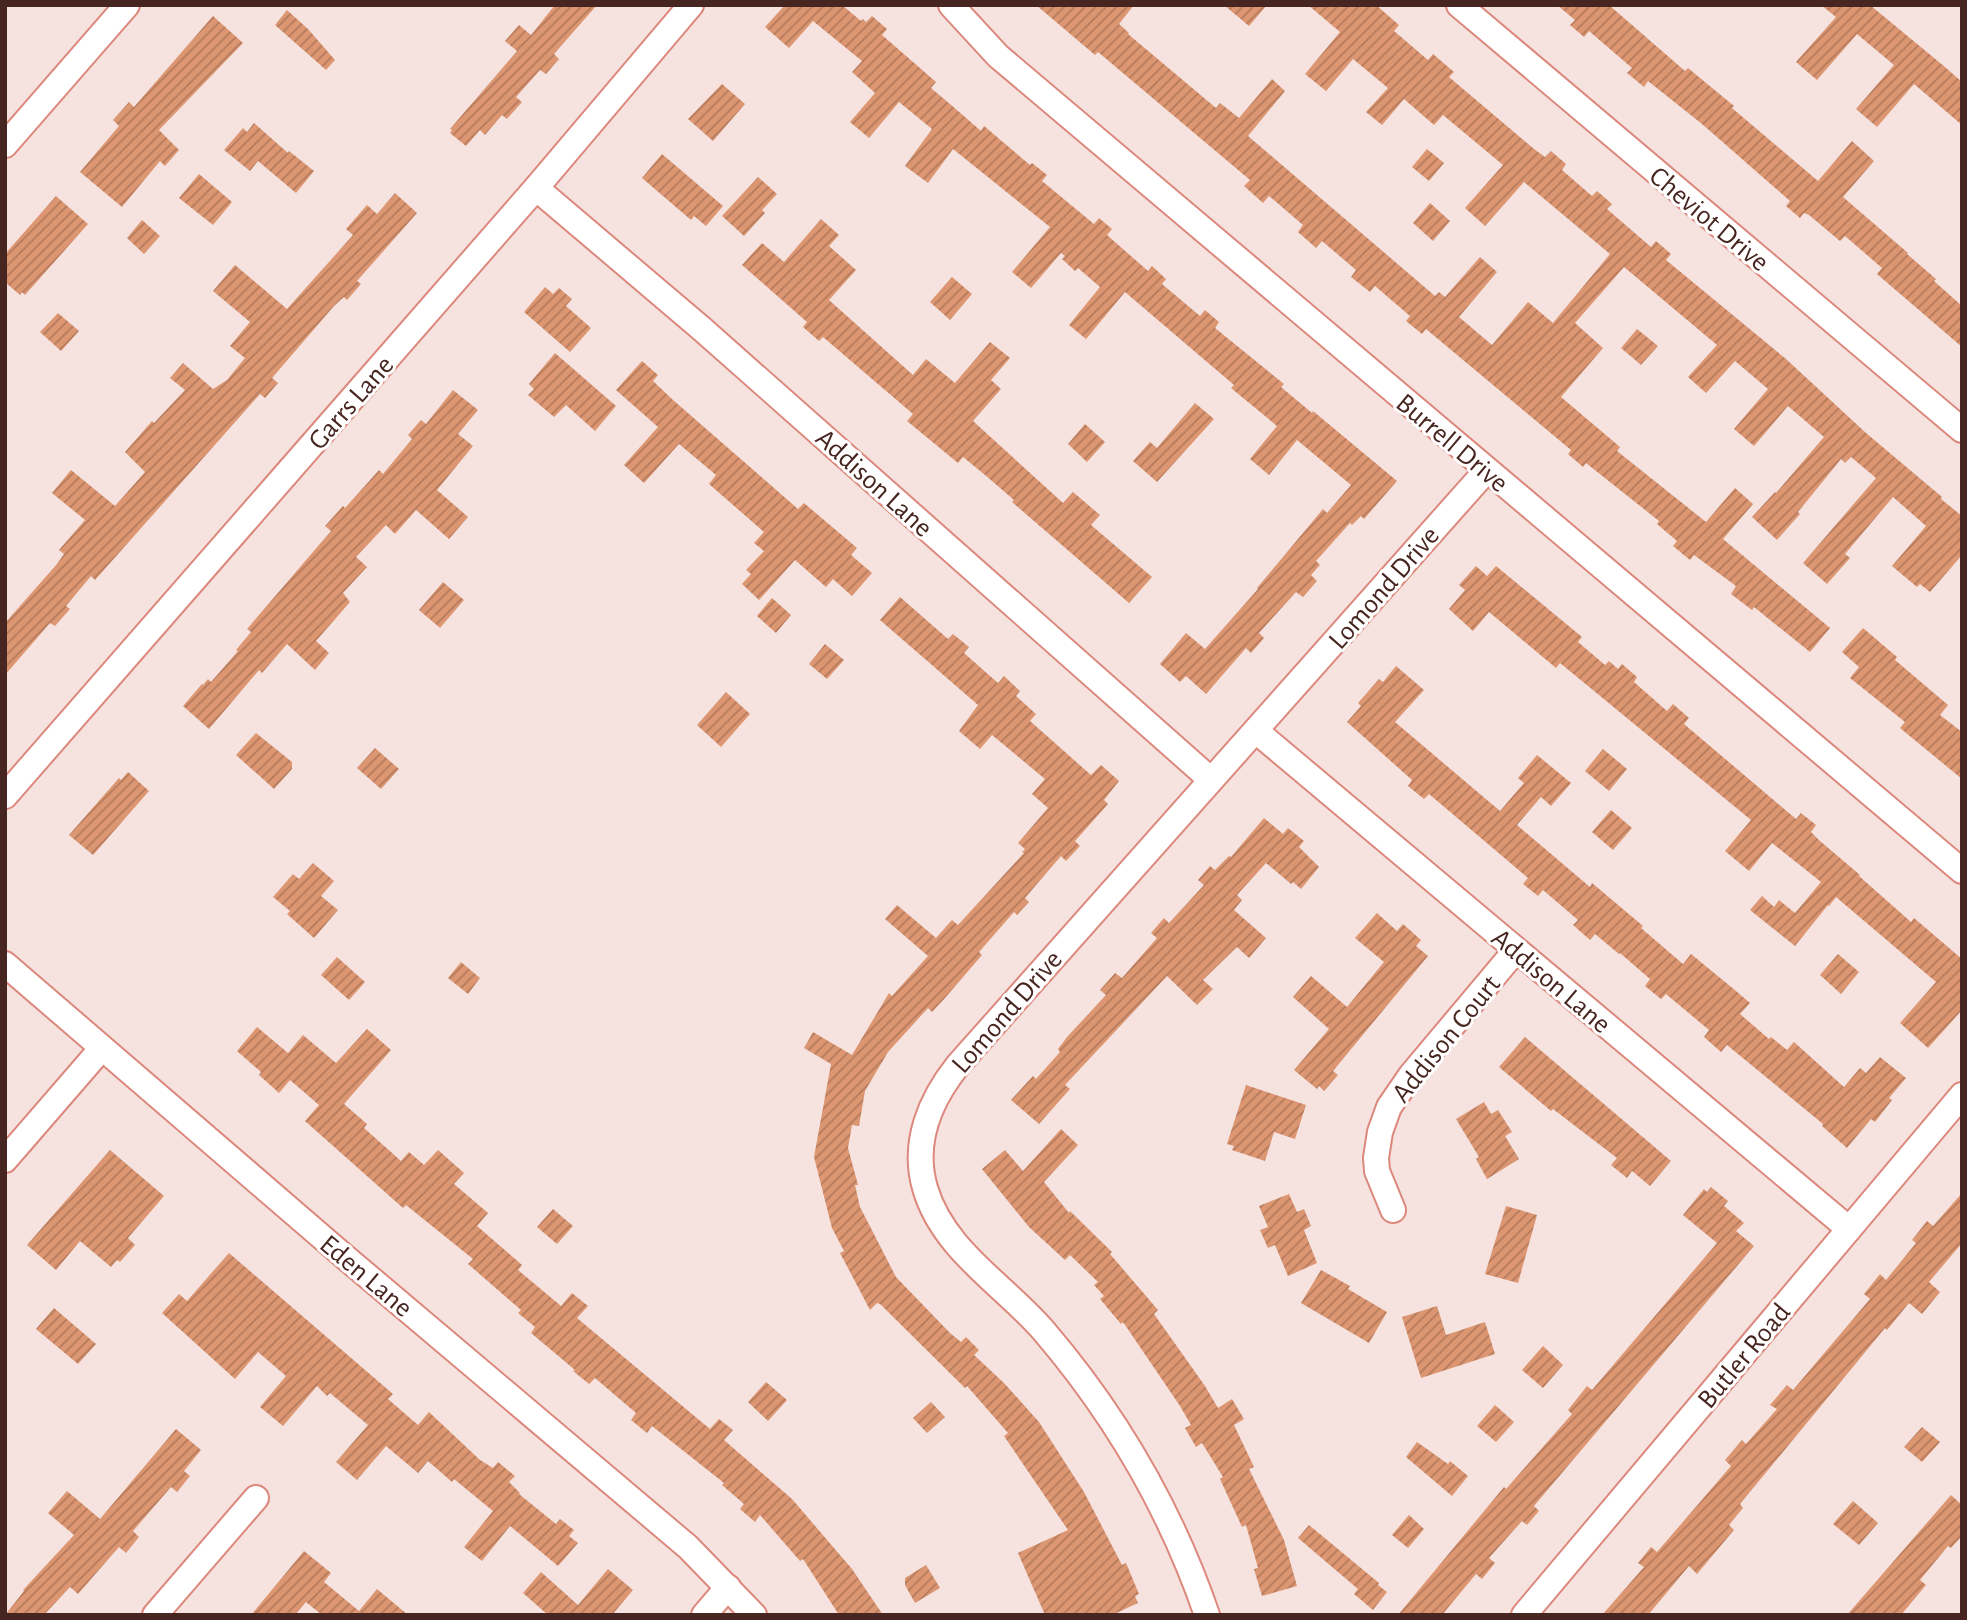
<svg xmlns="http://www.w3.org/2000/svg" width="1967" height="1620" viewBox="0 0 1967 1620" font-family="'Alegreya Sans',sans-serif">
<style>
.building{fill:url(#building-hatch)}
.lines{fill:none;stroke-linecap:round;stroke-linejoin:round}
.street-casing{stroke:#dc887c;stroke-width:28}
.street{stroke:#fff;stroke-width:24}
.labels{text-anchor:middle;stroke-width:6;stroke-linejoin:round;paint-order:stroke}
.street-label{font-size:28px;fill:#472520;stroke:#fff}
</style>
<defs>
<pattern id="building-hatch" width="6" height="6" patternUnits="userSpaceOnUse" patternTransform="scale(1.75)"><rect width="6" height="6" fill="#dc9671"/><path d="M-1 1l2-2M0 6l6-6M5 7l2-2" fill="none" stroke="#b47a5c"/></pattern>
</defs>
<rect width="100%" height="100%" fill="#f6e3e0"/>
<g class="building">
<path d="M555,5H597L554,54L559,59L546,74L540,70L516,97L522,102L507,119L502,115L485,135L480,130L466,146L450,133L452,130L450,129L517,51L505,41L519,25L531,35Z"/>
<path d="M785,5H842L861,21L863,19L866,22L872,16L887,29L882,35L936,82L931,88L950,104L981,131L984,126L1030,165L1032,163L1047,175L1042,181L1094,224L1099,218L1112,229L1107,235L1148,271L1152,266L1166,279L1162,284L1200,316L1205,310L1219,322L1215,328L1284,384L1281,387L1312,413L1313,411L1397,481L1364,519L1361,516L1352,525L1350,523L1316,561L1320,565L1311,575L1317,581L1303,597L1296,592L1259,633L1264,638L1251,653L1246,648L1206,694L1186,676L1180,682L1160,664L1186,633L1205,649L1258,589L1257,588L1323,509L1327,513L1351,485L1297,440L1269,475L1250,459L1277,426L1231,388L1234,385L1125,292L1086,339L1069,325L1100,287L1078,268L1075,271L1062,259L1065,256L1061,253L1031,288L1012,272L1050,227L953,149L928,183L905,166L932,129L899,102L869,138L850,122L875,93L852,72L862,61L813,21L789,48L765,27Z"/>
<path d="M1036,5H1134L1119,24L1129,33L1128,34L1216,108L1220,103L1239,118L1272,79L1285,91L1248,136L1435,296L1439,292L1445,297L1480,257L1497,272L1459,317L1492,345L1528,302L1553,323L1610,254L1524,182L1485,226L1465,208L1503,165L1443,115L1434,125L1404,99L1382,125L1366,112L1388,88L1353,59L1326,91L1305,74L1340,32L1308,5H1376L1399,25L1394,31L1428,60L1433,54L1454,72L1449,77L1534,149L1545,157L1551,151L1566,164L1562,170L1592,196L1597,191L1612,204L1607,209L1651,247L1656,241L1671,254L1666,260L1786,359L1866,433L1942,497L1941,499L1962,516V555L1930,592L1920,584L1917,587L1892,566L1926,526L1893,497L1845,554L1850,558L1827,584L1803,563L1876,478L1851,457L1845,463L1841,459L1798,512L1800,514L1777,540L1752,517L1775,492L1776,493L1824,437L1788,406L1754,446L1734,429L1768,389L1735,361L1706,393L1688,377L1717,345L1624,267L1575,323L1603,348L1561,397L1620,447L1617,451L1706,522L1735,488L1753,504L1723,539L1830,628L1810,652L1754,607L1752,610L1731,594L1736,586L1694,555L1690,560L1673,546L1677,541L1657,524L1659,521L1586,463L1583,467L1568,454L1571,450L1426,329L1422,334L1406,321L1410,316L1375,286L1370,292L1351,277L1356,270L1322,241L1316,248L1298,232L1303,225L1269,196L1263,203L1244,186L1250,180L1098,52L1095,55Z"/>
<path d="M1224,5H1267L1249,26Z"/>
<path d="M1557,5H1609L1685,71L1688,68L1734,106L1732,108L1818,181L1852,141L1874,161L1843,197L1908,253L1907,254L1936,279L1934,281L1962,306V347L1877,274L1882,268L1845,236L1840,241L1809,215L1804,213L1800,218L1786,206L1790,201L1702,124L1648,81L1644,87L1627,73L1632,68L1589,31L1584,37L1570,25L1575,20Z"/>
<path d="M1821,5H1870L1945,67L1962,82V125L1914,84L1877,127L1856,109L1894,65L1857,34L1817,80L1796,62L1836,17Z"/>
<path d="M287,10L308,29L335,60L326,70L275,25Z"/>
<path d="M213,16L243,43L159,130L179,150L165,166L160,161L122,207L80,172L119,126L113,120L129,102L134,107Z"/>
<path d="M722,84L745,104L713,141L688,119Z"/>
<path d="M254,123L288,153L289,151L314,171L296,193L258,161L250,171L224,150L243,128L247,132Z"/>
<path d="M1427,149L1444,163L1429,181L1412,167Z"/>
<path d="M662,154L723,206L706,226L694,216L691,220L642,178Z"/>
<path d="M199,174L232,202L213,225L179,198Z"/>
<path d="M758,177L777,194L762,210L765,213L744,236L722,216Z"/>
<path d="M395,193L417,213L357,281L361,284L347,300L344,297L334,306L272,378L278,383L265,398L260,394L95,580L91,576L66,606L70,609L55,626L50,623L5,675V623L57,564L64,554L59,550L85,520L52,493L71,470L115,506L145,472L125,452L152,421L154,423L185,390L170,378L183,363L213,389L227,380L245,358L230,346L250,322L213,291L235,265L287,309L353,235L346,229L367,205L377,214Z"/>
<path d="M56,196L88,224L25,295L22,292L20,295L5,282V254Z"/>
<path d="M1430,203L1450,221L1433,241L1413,223Z"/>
<path d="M821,219L839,235L829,246L856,270L829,300L913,375L926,359L955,383L990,342L1010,358L991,380L1001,389L973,421L1063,503L1073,492L1100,515L1091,525L1152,577L1129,603L1012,502L1014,500L985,475L963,457L958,463L907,421L913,414L823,337L819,341L803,327L807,322L742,265L762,243L784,262Z"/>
<path d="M142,220L160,236L144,254L127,238Z"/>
<path d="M952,277L972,294L950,320L930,302Z"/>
<path d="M545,287L553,294L559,288L572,299L566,306L591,328L570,352L524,312Z"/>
<path d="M58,313L79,331L61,351L40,332Z"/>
<path d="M1637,329L1658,346L1641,365L1621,348Z"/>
<path d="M555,353L616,406L595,431L566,405L554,417L528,395L534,389L529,384Z"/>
<path d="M642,361L658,375L653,381L673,400L798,509L804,503L857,548L851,555L872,573L852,596L833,579L826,587L795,560L759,600L742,584L751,574L746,570L764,551L754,543L764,532L709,484L716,475L679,444L644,483L624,465L658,427L616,390Z"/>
<path d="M453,390L478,410L458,434L473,446L437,490L468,517L449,539L416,510L395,534L386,525L356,557L367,567L343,593L350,602L316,641L329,653L315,670L287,644L262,673L259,670L209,729L183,706L202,684L203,685L208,679L211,682L238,651L236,650L251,632L247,629L331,531L325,526L343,506L345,508L379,470L383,474L412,439L408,435L421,420L426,424Z"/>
<path d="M1195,403L1214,419L1157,482L1133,461L1150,442L1157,448Z"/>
<path d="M1085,424L1105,442L1087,462L1068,444Z"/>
<path d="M1476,566L1487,576L1496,566L1582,637L1578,642L1605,665L1609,661L1618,669L1622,664L1637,677L1634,682L1667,711L1673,704L1689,718L1684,724L1796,819L1801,813L1816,825L1811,832L1820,841L1860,875L1859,876L1911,922L1914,918L1962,959V1010L1928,1048L1900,1023L1936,982L1836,897L1829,906L1828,905L1795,946L1750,910L1762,896L1774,907L1779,900L1795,913L1821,882L1772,843L1749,871L1725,851L1751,820L1560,663L1556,668L1489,612L1473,631L1449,609L1465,590L1459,585Z"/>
<path d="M443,582L464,600L440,628L419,610Z"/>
<path d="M900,597L948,639L953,634L969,647L964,653L998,683L1004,676L1020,691L1016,696L1036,714L1030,721L1091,775L1101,765L1119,781L1104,800L1108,804L1075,841L1080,846L1066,861L1061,856L1025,898L1029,902L1017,915L1014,912L979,952L982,955L945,998L932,1012L928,1008L888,1052L865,1091L859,1126L852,1125L848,1148L858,1185H855L860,1207L896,1277L950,1333L961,1342L966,1337L979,1350L974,1355L1004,1383L1039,1422L1084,1492L1122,1565L1126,1563L1139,1594L1135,1596L1138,1603L1112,1615H1045L1018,1553L1068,1530L1004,1436L1008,1433L967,1386L965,1388L880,1304L877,1303L870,1310L840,1253L844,1251L832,1228L814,1157L831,1064L804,1048L813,1032L852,1055L889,993L892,996L928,956L885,919L897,905L936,938L952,920L958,925L1024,853L1022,852L1025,849L1018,843L1048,808L1032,794L1045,779L992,735L980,749L959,731L978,705L880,620Z"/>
<path d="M772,598L791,615L776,633L757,616Z"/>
<path d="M1863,628L1897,657L1895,660L1948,705L1940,715L1962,732V779L1900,728L1905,722L1850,678L1859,667L1842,652Z"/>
<path d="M825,644L844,660L827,679L809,664Z"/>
<path d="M1396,666L1424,690L1395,722L1500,811L1524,783L1518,778L1537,755L1571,783L1551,806L1541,797L1517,825L1590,887L1592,883L1643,926L1641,928L1683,964L1691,954L1736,991L1750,1003L1740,1014L1769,1039L1771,1037L1787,1050L1794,1042L1844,1087L1860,1068L1866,1073L1880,1057L1906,1078L1889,1098L1892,1100L1875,1122L1871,1119L1847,1148L1822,1126L1823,1124L1727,1045L1721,1052L1704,1037L1709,1030L1666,994L1661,999L1645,986L1650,979L1620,953L1619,954L1595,934L1590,940L1573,925L1578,920L1543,890L1538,896L1523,884L1528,878L1429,794L1424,799L1408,786L1412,780L1347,722L1361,706L1358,703L1379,679L1383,682Z"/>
<path d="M726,692L750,714L721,747L697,725Z"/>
<path d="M256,733L292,762V769L274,789L236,755Z"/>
<path d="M375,748L399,769L381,789L357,768Z"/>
<path d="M1603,749L1627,769L1609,791L1585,771Z"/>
<path d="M128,772L149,791L93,855L69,835L119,778L121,780Z"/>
<path d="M1611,810L1632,828L1613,850L1592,832Z"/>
<path d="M1264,818L1283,834L1288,828L1304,841L1299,847L1319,867L1301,889L1293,882L1291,884L1266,863L1237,895L1242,900L1234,910L1266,938L1249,958L1237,947L1203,980L1213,989L1197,1005L1167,976L1065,1085L1070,1089L1039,1124L1011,1100L1033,1076L1036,1079L1060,1052L1058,1049L1067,1037L1106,995L1100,990L1115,973L1122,978L1157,938L1151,933L1164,918L1169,923L1204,885L1198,880L1210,866L1215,870L1229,856L1231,857Z"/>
<path d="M313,863L334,881L321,896L338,910L314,938L287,914L290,911L273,897L293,874L299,879Z"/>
<path d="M1377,913L1397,931L1403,924L1421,940L1416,946L1428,956L1333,1071L1338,1075L1324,1091L1319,1086L1317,1089L1294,1070L1329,1029L1293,997L1311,976L1347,1007L1384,962L1355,938Z"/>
<path d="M1838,954L1859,972L1841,994L1820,975Z"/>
<path d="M337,957L365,982L349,1000L321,975Z"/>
<path d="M461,962L480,978L468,994L448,978Z"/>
<path d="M257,1027L288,1053L303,1035L336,1063L367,1029L391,1050L344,1104L367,1124L364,1128L401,1161L409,1152L424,1165L438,1150L464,1173L454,1184L488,1213L477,1226L522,1265L518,1270L561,1306L572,1293L588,1306L577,1318L710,1429L719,1419L733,1430L724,1440L792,1499L852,1569L883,1615H839L803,1559L800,1561L760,1515L755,1522L740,1509L744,1504L722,1485L724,1483L652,1426L647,1433L631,1420L636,1413L595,1378L589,1384L573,1371L575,1370L531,1333L535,1327L518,1313L521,1310L468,1264L473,1259L406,1205L403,1208L305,1121L319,1105L290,1080L279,1093L259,1075L261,1072L237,1051Z"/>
<path d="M1525,1037L1671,1161L1650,1186L1632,1171L1627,1178L1611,1165L1617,1158L1553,1109L1551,1111L1499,1067Z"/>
<path d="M1246,1085L1306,1105L1295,1139L1274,1132L1265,1161L1232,1150L1234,1146L1227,1144Z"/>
<path d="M1484,1102L1491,1114L1498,1110L1512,1132L1505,1136L1519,1159L1487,1179L1476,1159L1479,1157L1456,1119Z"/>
<path d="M1061,1129L1078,1145L1044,1182L1069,1213L1070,1211L1112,1252L1110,1254L1158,1310L1154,1314L1205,1386L1218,1408L1232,1399L1244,1419L1234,1425L1254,1467L1249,1469L1284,1540L1297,1586L1262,1596L1254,1569L1258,1568L1246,1525L1242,1527L1220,1479L1223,1477L1202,1443L1196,1447L1185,1428L1191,1425L1180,1406L1123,1322L1121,1324L1100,1299L1104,1296L1094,1285L1098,1282L1070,1255L1065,1260L1029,1227L982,1169L1005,1150L1023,1171Z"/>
<path d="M110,1150L164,1196L128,1238L135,1245L120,1262L117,1260L111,1267L80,1241L56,1270L27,1245Z"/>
<path d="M1711,1187L1728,1201L1724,1206L1744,1223L1736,1231L1754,1246L1534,1506L1539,1511L1527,1525L1522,1521L1489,1558L1495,1563L1482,1579L1476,1574L1442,1615H1398L1504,1487L1506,1489L1572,1414L1568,1410L1587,1386L1592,1390L1717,1243L1683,1215L1704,1189L1707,1192Z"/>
<path d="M1962,1193V1243L1929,1282L1940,1292L1922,1314L1909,1303L1887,1330L1885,1328L1740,1504L1743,1508L1729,1525L1734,1530L1697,1574L1689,1566L1648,1615H1602L1644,1567L1638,1563L1651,1547L1657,1552L1731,1466L1725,1460L1742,1440L1746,1444L1777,1409L1770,1405L1787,1385L1793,1390L1870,1299L1864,1294L1880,1274L1886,1280L1916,1243L1912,1240L1927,1221L1933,1226Z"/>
<path d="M1289,1194L1297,1212L1304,1209L1311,1226L1304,1230L1317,1263L1288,1276L1275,1245L1268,1248L1260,1230L1268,1227L1259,1206Z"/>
<path d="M1506,1206L1537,1215L1518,1283L1485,1274Z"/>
<path d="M553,1209L573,1226L557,1244L537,1227Z"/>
<path d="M229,1253L393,1394L388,1399L418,1425L429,1412L480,1460L493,1468L498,1462L515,1476L509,1482L520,1493L519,1494L556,1524L560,1519L574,1530L569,1536L578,1543L558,1566L510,1526L482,1561L464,1547L493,1511L454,1479L452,1482L428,1461L418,1473L386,1446L357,1480L336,1462L368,1425L330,1393L327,1396L317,1386L283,1426L260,1407L286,1376L258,1352L235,1379L162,1313L179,1294L187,1301Z"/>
<path d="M1321,1270L1350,1286L1348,1289L1387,1312L1369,1343L1301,1303Z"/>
<path d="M1437,1306L1446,1335L1485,1322L1495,1354L1421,1378L1402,1317Z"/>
<path d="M54,1308L96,1344L78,1364L36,1329Z"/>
<path d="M1543,1346L1563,1365L1543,1388L1522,1370Z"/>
<path d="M766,1382L787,1400L768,1421L748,1402Z"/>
<path d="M931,1402L945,1417L927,1433L913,1418Z"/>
<path d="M1495,1405L1514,1422L1496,1442L1477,1426Z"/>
<path d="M1922,1427L1940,1442L1922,1462L1904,1447Z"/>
<path d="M176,1429L201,1450L184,1471L190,1476L177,1492L171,1487L133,1531L139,1537L126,1553L119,1547L78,1594L70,1587L44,1615H5L24,1591L23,1590L74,1535L48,1513L67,1491L100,1519Z"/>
<path d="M1417,1442L1448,1464L1450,1461L1468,1476L1452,1496L1406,1457Z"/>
<path d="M1951,1495L1962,1505V1536L1951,1548L1948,1546L1920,1580L1926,1585L1901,1615H1847Z"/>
<path d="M1853,1501L1878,1523L1859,1545L1833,1524Z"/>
<path d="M1409,1515L1424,1529L1408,1548L1392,1535Z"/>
<path d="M1309,1525L1379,1583L1378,1585L1387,1592L1373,1610L1354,1594L1358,1589L1298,1538Z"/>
<path d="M304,1551L331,1573L324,1582L359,1611L377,1589L408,1615H322L306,1602L295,1615H251Z"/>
<path d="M926,1565L940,1588L915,1603L905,1585V1578Z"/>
<path d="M608,1569L633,1590L612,1615H548L523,1593L541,1572L578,1605Z"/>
</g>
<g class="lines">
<defs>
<g id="street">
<path d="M951,5L998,56L1962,871"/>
<path d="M1459,5L1962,430"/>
<path d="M5,145L127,5"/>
<path d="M536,188L702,329L1210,779"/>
<path d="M1256,731L1849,1229"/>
<path d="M5,796L536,188L691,5"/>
<path d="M5,964L345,1257L688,1547L754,1615"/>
<path d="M5,1160L102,1048"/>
<path d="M1393,1210L1377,1171L1376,1158L1380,1132L1389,1107L1411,1075L1516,950"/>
<path d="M155,1615L256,1498"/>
<path d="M704,1615L728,1587"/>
<path d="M1207,1615C1171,1510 1115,1414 1043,1330C1003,1284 943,1250 925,1188C912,1143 930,1100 958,1065L1486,471"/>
<path d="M1524,1615L1962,1095"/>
</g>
</defs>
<use href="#street" class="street-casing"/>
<use href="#street" class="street"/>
</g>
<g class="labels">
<g class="street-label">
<text transform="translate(1710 218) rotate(40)" y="10">Cheviot Drive</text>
<text transform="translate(350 402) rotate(-49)" y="10">Garrs Lane</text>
<text transform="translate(1453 442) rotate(40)" y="10">Burrell Drive</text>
<text transform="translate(875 482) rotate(42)" y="10">Addison Lane</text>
<text transform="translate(1383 587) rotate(-49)" y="10">Lomond Drive</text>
<text transform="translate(1552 980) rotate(40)" y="10">Addison Lane</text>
<text transform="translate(1006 1011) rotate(-49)" y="10">Lomond Drive</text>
<text transform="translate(1445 1038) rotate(-51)" y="10">Addison Court</text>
<text transform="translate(367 1275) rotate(40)" y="10">Eden Lane</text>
<text transform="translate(1743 1355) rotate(-50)" y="10">Butler Road</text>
</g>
</g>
<rect width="1967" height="1620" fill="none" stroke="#472520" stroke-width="14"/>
</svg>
